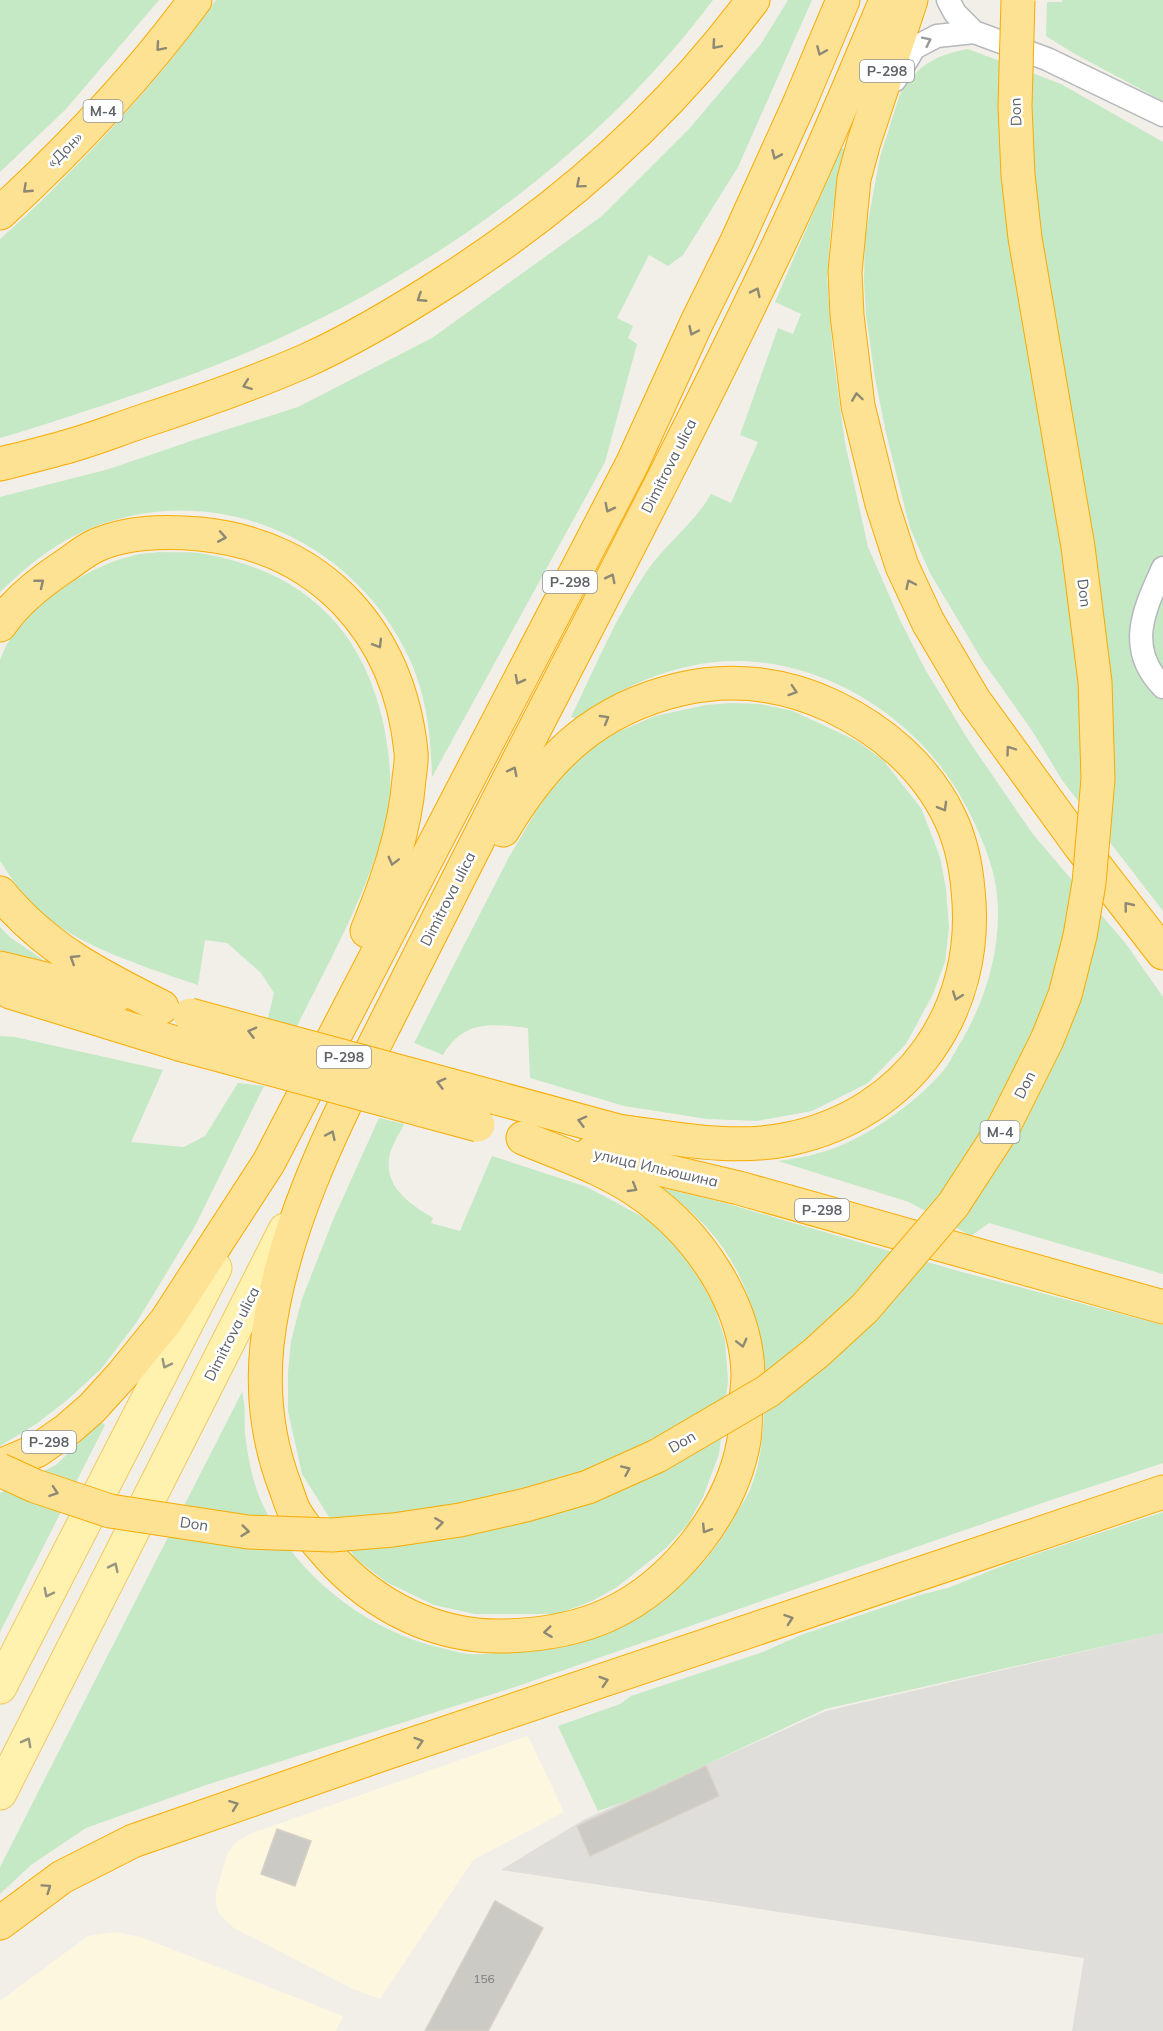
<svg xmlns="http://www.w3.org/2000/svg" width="1163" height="2031" viewBox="0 0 1163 2031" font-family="Mulish,sans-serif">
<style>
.commercial{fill:#fef7e0}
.industrial{fill:#e0deda}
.green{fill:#c5e8c5}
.building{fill:#cccac5;stroke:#d6d1c6;stroke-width:1.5}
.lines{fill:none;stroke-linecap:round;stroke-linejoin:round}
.street-casing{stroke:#b5b8bc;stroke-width:25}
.primary-casing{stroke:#f2c960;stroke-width:35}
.highway-casing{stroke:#f9ab00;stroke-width:35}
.street{stroke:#fff;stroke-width:22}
.primary{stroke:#fff2af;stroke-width:33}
.highway{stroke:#fde293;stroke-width:33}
.highway-bridge-casing{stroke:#f9ab00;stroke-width:35;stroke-linecap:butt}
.highway-bridge{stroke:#fde293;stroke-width:33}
.oneway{stroke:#979a9d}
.oneway2{stroke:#8e8975}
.oneway3{stroke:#979581}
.labels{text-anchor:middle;stroke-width:5;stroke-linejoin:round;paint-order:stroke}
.number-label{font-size:12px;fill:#7a7d7f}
.shield{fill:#fff;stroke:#8f9295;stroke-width:1.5}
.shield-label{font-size:14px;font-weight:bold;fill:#5f6368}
.street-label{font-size:15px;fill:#5f6368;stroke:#fff}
</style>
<rect width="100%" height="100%" fill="#f1efe8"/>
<g class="commercial">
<path d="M528,1736L564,1812L473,1860L380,1999L353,1989L234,1928L220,1915L216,1905V1892L228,1852L238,1841L250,1834Z"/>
<path d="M115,1932L141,1937L343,2016L336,2031H0V2001L88,1936Z"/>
</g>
<path class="industrial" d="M1163,1633V2031H1072L1084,1958L501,1870L583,1820L826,1711Z"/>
<g class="green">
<path d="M0,0H159L66,109L0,172Z"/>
<path d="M216,0H713C597,155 429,274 253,350C204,371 154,388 104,405C69,416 35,428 0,438V239C35,209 67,175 99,142C141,97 181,50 216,0Z"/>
<path d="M788,0H812L738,167L683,255L668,266L649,255L617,318L633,326L628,338L637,344L605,462L432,777C431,738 427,698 411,662C354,534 203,473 76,535C47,549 23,570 0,592V497L109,469L194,440L298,407L432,338L602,216L689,129L761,44Z"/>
<path d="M1063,0H1163V101L1075,54L1046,36L1047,2H1061Z"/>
<path d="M968,49L1061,84L1163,142V911L1062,780L1031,729L982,660L930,573L910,528L886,433L875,378L866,315L864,280L865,238L880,157L900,94C918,65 935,55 968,49Z"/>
<path d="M841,148L846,149L832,214L827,279L833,355L845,443L868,547L900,620L926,671L969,741L1032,833L1126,944L1163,997V1274L989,1223L971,1236L909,1202L778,1161C792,1159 806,1157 819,1153C862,1142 915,1104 943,1071C949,1064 953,1055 958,1047C983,1006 999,958 998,910C998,874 983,839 967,808C919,713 808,646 700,664C655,672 614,691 578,719L571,717C595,668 616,616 647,571C666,543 695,523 711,494L731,503L758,442L740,435L778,328L793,334L801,314L775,302Z"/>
<path d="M160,552C174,553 191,551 205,554C299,571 360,624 382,718C390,753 394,790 386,826C384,839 377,852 373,864C352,921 323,974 296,1028L267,1022L274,993L261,973L227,943L205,940L198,985C151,969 90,950 50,920C30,905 14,883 0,861V660C3,653 6,645 10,639C32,603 91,565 132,556C141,553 151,553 160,552Z"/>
<path d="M731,703L760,704L793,711L857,741L883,760L921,808L940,857L946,889L949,928L945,962L933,994L906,1044L868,1083L812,1111L757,1121L707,1119L624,1106L530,1078L528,1028C493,1024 464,1019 443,1055L414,1043L508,859L540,804L577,759L599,740L655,716L706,705Z"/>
<path d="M0,927L11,938L45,961L0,950Z"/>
<path d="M0,1036L15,1037L163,1070L131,1142L184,1147L205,1136L238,1083L264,1086L195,1226L136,1323L101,1369L66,1401L36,1424L0,1446Z"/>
<path d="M379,1118L404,1124C399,1135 390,1147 389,1159C385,1188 411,1205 433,1218L431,1223L460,1231L492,1156L587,1187L650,1221L683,1254L699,1279L714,1306L725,1340L728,1381L719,1454L703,1497L688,1524L666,1548L617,1587L592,1601L558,1614H475L434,1605L386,1582L355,1558L302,1474L288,1411V1372L291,1341L302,1299L333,1220Z"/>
<path d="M663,1188L725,1203L958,1271L1163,1325V1463L1051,1500L515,1687L206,1785L86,1828L31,1865L0,1894V1867L242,1392C246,1406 244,1420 245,1434C248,1458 253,1486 264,1507C296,1575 365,1629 437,1647C447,1649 458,1653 469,1654C481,1655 494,1653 506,1652C527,1652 550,1651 570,1645C641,1626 698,1582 734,1518C739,1508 746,1499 750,1490C764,1456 764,1420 764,1384C764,1341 752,1294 729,1257C713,1230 687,1207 663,1188Z"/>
<path d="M101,1422L105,1425L0,1632V1493L56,1465Z"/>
<path d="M1163,1512V1633L825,1709L635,1798L598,1811L558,1726L620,1704L631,1696L763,1652L801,1635L920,1595L948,1588L1012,1562Z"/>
</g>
<g class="building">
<path d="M706,1766L719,1796L590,1856L577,1826Z"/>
<path d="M277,1829L311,1841L295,1886L261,1874Z"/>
<path d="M495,1901L543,1928L488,2031H425Z"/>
</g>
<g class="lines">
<defs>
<g id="street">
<path d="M948,0L955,13L974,32L1047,59L1163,115"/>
<path d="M895,80L914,48L937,36L974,32"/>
<path d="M1163,568C1144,610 1125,648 1163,687"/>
</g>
<g id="primary">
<path d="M0,1687L215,1268"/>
<path d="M0,1793L285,1230"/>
</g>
<g id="highway">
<path d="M911,0L864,142L854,179L845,272L847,315L858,406L882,504L902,566L928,622L974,700L1080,846L1163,953"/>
<path d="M0,213C71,148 138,78 195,0"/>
<path d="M0,464C20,459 41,454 62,448C89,441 116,430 143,421C198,403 252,384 305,361C354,339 402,310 447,281C564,206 670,112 753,0"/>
<path d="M0,625C16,601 39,583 63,567C74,560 85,550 97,545C129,531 166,531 200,534C321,546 399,632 411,752C412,760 410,770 409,779C405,832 387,882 367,931"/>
<path d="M503,830C547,756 596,709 681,689C733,677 785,684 832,706C882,730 926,767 950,818C961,841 966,866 968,890C981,1010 909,1114 789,1139C733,1151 674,1138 618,1131"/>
<path d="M0,893C45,948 100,976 162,1007"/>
<path d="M0,968L116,996"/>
<path d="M10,992L179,1044"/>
<path d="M497,1098L640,1137"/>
<path d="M523,1138C564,1155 607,1169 643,1195C699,1234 746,1304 748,1373C748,1382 747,1391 746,1400C745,1413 746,1427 744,1440C732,1511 674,1584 610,1614C578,1629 540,1635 506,1636C437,1638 375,1607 329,1556C318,1543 304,1528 296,1514C291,1506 289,1497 286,1489C268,1443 262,1394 267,1345C280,1229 335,1123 387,1020C419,957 451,893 483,830C578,643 677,458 767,269C810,181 848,90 886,0"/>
<path d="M591,1153L739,1188L1163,1307"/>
<path d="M0,1466L38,1450L68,1429L92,1408L123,1374L166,1321L269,1162L632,464L697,322L737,241L800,102L843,0"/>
<path d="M0,1923L62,1877L133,1841L386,1753L1163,1492"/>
</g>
</defs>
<use href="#street" class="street-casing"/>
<use href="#primary" class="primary-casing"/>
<use href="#highway" class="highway-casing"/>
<use href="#street" class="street"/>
<use href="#primary" class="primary"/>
<use href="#highway" class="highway"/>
<defs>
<g id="highway-bridge">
<path d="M190,1015L497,1098"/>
<path d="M179,1044L478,1125"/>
<path d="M0,1470L35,1486L110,1511L248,1532L332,1535L393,1530L460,1520L526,1505L588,1487L657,1456L768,1391L816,1353L865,1308L953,1205L1003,1128L1047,1040L1065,995L1080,936L1089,883L1098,779L1095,682L1078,547L1025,238L1018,175L1015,106L1018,0"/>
</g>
</defs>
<use href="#highway-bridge" class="highway-bridge-casing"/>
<use href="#highway-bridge" class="highway-bridge"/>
</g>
<defs><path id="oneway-chevron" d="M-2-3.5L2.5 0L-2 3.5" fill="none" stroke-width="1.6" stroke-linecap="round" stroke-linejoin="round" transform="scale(1.5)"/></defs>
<use class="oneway" href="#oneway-chevron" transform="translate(927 41) rotate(-26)"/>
<g class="oneway2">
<use href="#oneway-chevron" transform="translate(716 45) rotate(131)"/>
<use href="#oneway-chevron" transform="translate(160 47) rotate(131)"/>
<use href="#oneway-chevron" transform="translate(821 51) rotate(113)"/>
<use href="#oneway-chevron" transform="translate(776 155) rotate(114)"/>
<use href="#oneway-chevron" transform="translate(580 184) rotate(140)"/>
<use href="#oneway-chevron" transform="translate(27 189) rotate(137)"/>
<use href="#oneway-chevron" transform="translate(756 292) rotate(-64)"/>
<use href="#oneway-chevron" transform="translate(421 298) rotate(147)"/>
<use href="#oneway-chevron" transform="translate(693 331) rotate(115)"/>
<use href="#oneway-chevron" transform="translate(247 385) rotate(159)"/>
<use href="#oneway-chevron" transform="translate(857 397) rotate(-98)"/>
<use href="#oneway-chevron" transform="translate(609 508) rotate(117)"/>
<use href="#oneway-chevron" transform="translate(222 537) rotate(10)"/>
<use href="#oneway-chevron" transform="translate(611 578) rotate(-63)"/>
<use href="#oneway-chevron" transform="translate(40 583) rotate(-39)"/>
<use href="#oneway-chevron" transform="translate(910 584) rotate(-115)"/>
<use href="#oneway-chevron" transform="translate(378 644) rotate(59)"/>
<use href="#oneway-chevron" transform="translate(519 680) rotate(118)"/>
<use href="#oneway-chevron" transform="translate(793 691) rotate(18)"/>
<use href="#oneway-chevron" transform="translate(605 719) rotate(-30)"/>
<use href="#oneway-chevron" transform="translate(1010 750) rotate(-126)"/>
<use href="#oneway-chevron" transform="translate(513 771) rotate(-63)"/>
<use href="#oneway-chevron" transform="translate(943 807) rotate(60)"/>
<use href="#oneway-chevron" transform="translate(393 861) rotate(104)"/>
<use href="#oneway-chevron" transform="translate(1128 906) rotate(-129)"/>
<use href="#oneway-chevron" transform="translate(74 959) rotate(-148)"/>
<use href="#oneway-chevron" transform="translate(957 996) rotate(110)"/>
<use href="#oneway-chevron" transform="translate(252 1032) rotate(-165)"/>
<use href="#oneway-chevron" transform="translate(441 1083) rotate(-165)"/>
<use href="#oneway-chevron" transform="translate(582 1121) rotate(-165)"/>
<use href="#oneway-chevron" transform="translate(331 1135) rotate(-65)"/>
<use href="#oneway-chevron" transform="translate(633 1188) rotate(31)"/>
<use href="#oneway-chevron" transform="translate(742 1343) rotate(76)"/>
<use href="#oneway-chevron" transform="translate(626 1470) rotate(-24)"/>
<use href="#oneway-chevron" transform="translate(54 1492) rotate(19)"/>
<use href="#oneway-chevron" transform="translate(439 1523) rotate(-8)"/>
<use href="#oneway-chevron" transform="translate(706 1529) rotate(122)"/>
<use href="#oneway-chevron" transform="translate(245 1531) rotate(6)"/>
<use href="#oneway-chevron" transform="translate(789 1619) rotate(-19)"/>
<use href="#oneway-chevron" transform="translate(548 1632) rotate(173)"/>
<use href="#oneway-chevron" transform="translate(604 1681) rotate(-18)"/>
<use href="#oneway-chevron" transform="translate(419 1742) rotate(-18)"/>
<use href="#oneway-chevron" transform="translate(234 1805) rotate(-20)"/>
<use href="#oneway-chevron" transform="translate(47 1888) rotate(-35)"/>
</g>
<g class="oneway3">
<use href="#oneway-chevron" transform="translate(166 1364) rotate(117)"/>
<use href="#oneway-chevron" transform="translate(114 1567) rotate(-64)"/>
<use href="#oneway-chevron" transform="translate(48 1593) rotate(117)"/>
<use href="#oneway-chevron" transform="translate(27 1742) rotate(-62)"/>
</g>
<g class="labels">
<g class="number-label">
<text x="484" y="1983">156</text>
</g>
<g class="shield">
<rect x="860" y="60" width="54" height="22" rx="4.5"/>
<rect x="83.5" y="100" width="39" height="22" rx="4.5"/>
<rect x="543" y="571" width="54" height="22" rx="4.5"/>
<rect x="317" y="1046" width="54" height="22" rx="4.5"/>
<rect x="980.5" y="1121" width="39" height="22" rx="4.5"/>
<rect x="795" y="1199" width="54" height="22" rx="4.5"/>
<rect x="22" y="1431" width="54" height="22" rx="4.5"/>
</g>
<g class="shield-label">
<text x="887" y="76">Р-298</text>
<text x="103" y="116">М-4</text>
<text x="570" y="587">Р-298</text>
<text x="344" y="1062">Р-298</text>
<text x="1000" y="1137">М-4</text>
<text x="822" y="1215">Р-298</text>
<text x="49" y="1447">Р-298</text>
</g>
<g class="street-label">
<text transform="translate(1016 112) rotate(-92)" y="5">Don</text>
<text transform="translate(65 150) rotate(-45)" y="5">«Дон»</text>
<text transform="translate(669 466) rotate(-63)" y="5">Dimitrova ulica</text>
<text transform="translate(1084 593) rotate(83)" y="5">Don</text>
<text transform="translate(448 899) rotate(-63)" y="5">Dimitrova ulica</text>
<text transform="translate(1025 1085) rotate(-63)" y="5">Don</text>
<text transform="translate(656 1168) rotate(13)" y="5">улица Ильюшина</text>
<text transform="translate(232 1334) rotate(-63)" y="5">Dimitrova ulica</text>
<text transform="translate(682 1442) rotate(-30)" y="5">Don</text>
<text transform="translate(194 1524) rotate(8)" y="5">Don</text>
</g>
</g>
</svg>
